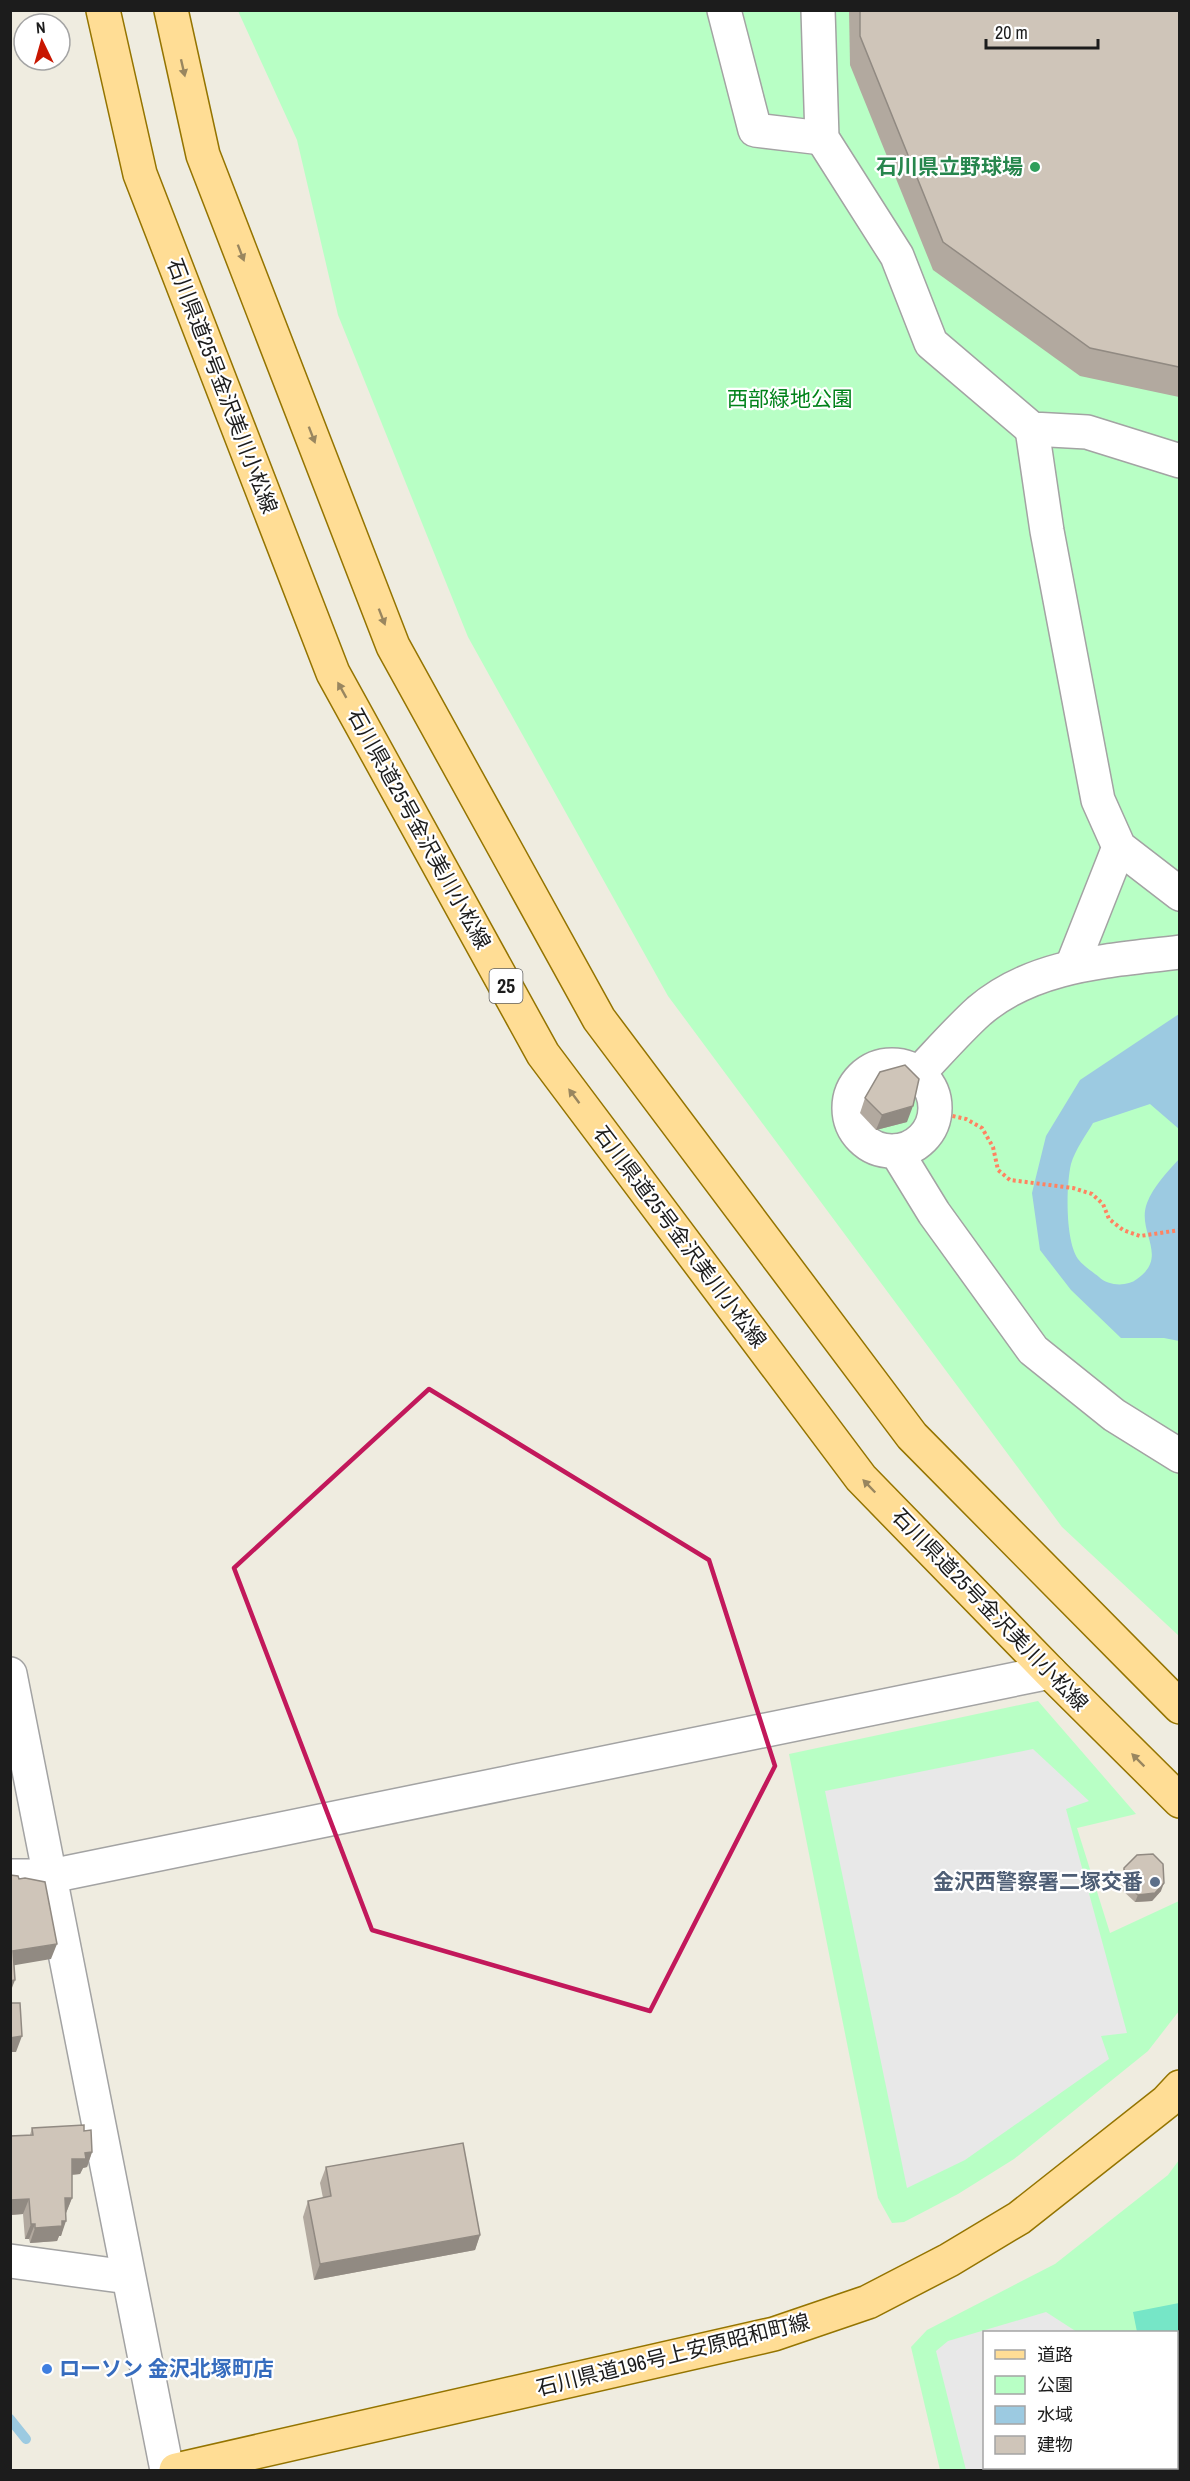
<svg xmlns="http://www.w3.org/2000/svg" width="1190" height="2481" viewBox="0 0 1190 2481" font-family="'Archivo Narrow','Noto Sans JP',sans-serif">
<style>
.park{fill:#b8ffc5;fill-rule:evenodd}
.pitch{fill:#76e6c7}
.parking{fill:#e8e8e8}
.water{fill:#9ccae1}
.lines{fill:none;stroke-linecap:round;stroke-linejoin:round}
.stream{stroke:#9ccae1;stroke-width:10}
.minor-casing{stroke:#a3a3a3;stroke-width:36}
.major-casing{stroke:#947400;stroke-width:36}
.path{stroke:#ff8361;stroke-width:4;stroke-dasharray:3 3;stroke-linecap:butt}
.minor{stroke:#fff;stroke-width:33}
.major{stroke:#ffdd95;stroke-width:33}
.wall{fill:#b2a99f}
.shaded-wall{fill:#918a82}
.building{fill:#cfc5b9;stroke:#918a82;stroke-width:1.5}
.oneway{fill:#99865f}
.marked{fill:none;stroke:#c2185b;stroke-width:4.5;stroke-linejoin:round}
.leisure-dot{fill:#2e9e5b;stroke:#fff;stroke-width:2}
.service-dot{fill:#5c6f8a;stroke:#fff;stroke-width:2}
.shop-dot{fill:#3f7fe0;stroke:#fff;stroke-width:2}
.labels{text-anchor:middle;stroke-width:4.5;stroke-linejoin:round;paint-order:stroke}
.shield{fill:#fff;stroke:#606060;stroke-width:1.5}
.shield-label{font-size:20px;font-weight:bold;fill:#1c1c1c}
.leisure-label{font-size:21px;font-weight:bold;fill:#27864d;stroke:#fff;text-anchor:end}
.street-label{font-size:21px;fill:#1c1c1c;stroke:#fff}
.park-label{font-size:21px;fill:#01831a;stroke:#fff}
.service-label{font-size:21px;font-weight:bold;fill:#4e5e75;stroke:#fff;text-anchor:end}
.shop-label{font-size:21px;font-weight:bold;fill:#366cbe;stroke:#fff;text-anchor:start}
</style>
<rect width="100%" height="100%" fill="#efece0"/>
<g class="park">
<path d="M238,11H1179V1636L1062,1527L668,996L468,637L338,315L297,140Z"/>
<path d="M1038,1701L1136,1814L1077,1828L1110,1933L1179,1901V2011L1148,2051L1014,2159L958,2194L904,2222L892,2223L878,2198L789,1754Z"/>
<path d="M1179,2160V2470H940L911,2347L927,2330L1055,2264L1168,2175ZM984,2332H1176V2468H984Z"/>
</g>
<path class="pitch" d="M1179,2303V2470H1168V2468H1176V2332H1137L1133,2312Z"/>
<g class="parking">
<path d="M1033,1749L1089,1801L1066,1809L1127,2033L1101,2036L1109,2059L965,2160L907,2188L825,1791Z"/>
<path d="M1046,2312L1077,2332H984V2468H1132V2470H966L936,2351L948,2341Z"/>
</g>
<path class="water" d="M1179,1014V1129L1150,1104L1093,1123C1086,1135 1075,1150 1071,1164C1066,1185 1065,1240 1078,1259C1083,1266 1093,1272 1099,1277C1108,1286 1127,1287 1137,1279C1170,1256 1136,1232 1147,1203C1153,1187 1168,1171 1179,1159V1341L1164,1338H1121L1071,1290L1040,1250L1032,1193L1046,1136L1080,1080Z"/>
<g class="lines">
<path class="stream" d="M10,2419L26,2439"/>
<defs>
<g id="minor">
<path d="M724,10L755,130L822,138"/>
<path d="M818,10L822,138L897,256L931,343L1032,429L1087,432L1180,461"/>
<path d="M1032,429L1047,531L1098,800L1119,847L1180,894"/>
<path d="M1072,966L1119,847"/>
<circle cx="892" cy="1108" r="43"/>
<path d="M918,1074C938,1053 958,1030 979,1011C1035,963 1110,961 1180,952"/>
<path d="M896,1151L934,1213L1033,1350L1114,1415L1180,1456"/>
<path d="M10,1674L167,2470"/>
<path d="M10,1876H51L1050,1672"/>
<path d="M10,2261L128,2277"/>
</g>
<g id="major">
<path d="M103,10L140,174L333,673L543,1054L861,1478L1050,1672L1180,1801"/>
<path d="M171,10L203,155L393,646L599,1019L912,1436L1180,1707"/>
<path d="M176,2470L774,2334L868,2302L949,2260L1019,2218L1166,2102L1180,2087"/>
</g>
</defs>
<use href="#minor" class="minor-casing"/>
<use href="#major" class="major-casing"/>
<path class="path" d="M935,1112L966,1119L982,1128L993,1147L998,1170L1010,1180L1073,1188L1092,1194L1103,1204L1109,1219L1123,1230L1140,1236L1180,1230"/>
<use href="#minor" class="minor"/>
<use href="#major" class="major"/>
</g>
<g class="wall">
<path d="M849,10H1179V397L1080,376L933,270L850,65Z"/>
<path d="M865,1098L907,1122L876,1130L860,1113Z"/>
<path d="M1124,1868L1161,1891L1152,1901L1135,1902L1122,1890L1121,1876Z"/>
<path d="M32,2128L84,2131L92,2152L87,2167L83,2168L80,2174L72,2175V2198L66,2213L61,2236H59L57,2241L30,2243L29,2239H25L23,2214L10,2215V2136L30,2135Z"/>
<path d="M326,2167L480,2235L475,2250L314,2280L303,2217L308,2201L323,2198L320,2183Z"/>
</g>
<g class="shaded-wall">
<path d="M913,1106L907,1122L876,1130L882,1115Z"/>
<path d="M1164,1883L1161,1891L1152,1901L1135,1902L1138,1895Z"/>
<path d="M57,1944L51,1959L10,1966L13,1951Z"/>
<path d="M15,1980L10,1993V1981Z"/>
<path d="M22,2036L16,2052H10V2038Z"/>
<path d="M92,2152L87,2167L83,2168L80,2174L67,2175L72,2159L85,2153Z"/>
<path d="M65,2198H72L66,2213Z"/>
<path d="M29,2199L23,2214L10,2215V2200Z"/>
<path d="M62,2221H66L61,2236H59L57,2241L30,2243L35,2228Z"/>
<path d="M31,2224H35L29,2239H25Z"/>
<path d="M480,2235L475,2250L314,2280L320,2264Z"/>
</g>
<g class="building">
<path d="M860,10H1179V367L1090,348L943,242L860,36Z"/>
<path d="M905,1065L919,1079L913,1106L882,1115L865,1098L880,1072Z"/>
<path d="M1153,1854L1163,1864L1164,1883L1155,1893L1138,1895L1125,1883L1124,1868L1137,1855Z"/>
<path d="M10,1875L18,1876L19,1879L25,1878L45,1882L57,1944L13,1951L15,1980L10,1981Z"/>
<path d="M10,2003H20L22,2036L10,2038Z"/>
<path d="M84,2125V2131L91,2130L92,2152L85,2153L86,2159H72V2198H65L66,2221H62V2226L35,2228V2224H31L29,2199L10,2200V2136L33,2135L32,2128Z"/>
<path d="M463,2143L480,2235L320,2264L308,2201L331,2196L326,2167Z"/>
</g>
<defs><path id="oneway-solid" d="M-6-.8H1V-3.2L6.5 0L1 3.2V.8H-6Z" transform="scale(1.5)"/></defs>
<g class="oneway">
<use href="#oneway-solid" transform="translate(183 68) rotate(77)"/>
<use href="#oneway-solid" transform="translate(241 253) rotate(69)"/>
<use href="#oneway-solid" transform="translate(312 435) rotate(69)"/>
<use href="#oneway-solid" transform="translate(382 617) rotate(69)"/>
<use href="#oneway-solid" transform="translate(342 690) rotate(-119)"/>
<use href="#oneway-solid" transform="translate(574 1096) rotate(-127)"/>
<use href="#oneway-solid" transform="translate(869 1486) rotate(-134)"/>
<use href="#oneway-solid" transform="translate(1138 1760) rotate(-135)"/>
</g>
<path class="marked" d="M429,1389L709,1560L775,1766L650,2011L372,1930L234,1568Z"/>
<circle class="leisure-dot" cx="1035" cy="167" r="6"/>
<circle class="service-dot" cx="1155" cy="1882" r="6"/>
<circle class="shop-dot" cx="47" cy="2369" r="6"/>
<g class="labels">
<rect class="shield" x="489.5" y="969" width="33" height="34" rx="4.5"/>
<g class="shield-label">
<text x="506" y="993">25</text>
</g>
<g class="leisure-label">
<text x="1023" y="174">石川県立野球場</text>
</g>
<g class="street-label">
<text transform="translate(222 386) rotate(69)" y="7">石川県道25号金沢美川小松線</text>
<text transform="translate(419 829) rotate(61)" y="7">石川県道25号金沢美川小松線</text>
<text transform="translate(680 1237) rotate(53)" y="7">石川県道25号金沢美川小松線</text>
<text transform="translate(990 1610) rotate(46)" y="7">石川県道25号金沢美川小松線</text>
<text transform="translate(673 2355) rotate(-14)" y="7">石川県道196号上安原昭和町線</text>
</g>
<g class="park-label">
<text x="790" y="406">西部緑地公園</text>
</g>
<g class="service-label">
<text x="1143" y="1889">金沢西警察署二塚交番</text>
</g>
<g class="shop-label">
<text x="59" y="2376">ローソン 金沢北塚町店</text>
</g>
</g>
<rect width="1190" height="2481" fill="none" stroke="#1c1c1c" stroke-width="24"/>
<rect x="983" y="2331" width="195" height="138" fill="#ffffff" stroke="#a4a4a4" stroke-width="1.5"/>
<rect x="995" y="2350" width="30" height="9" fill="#ffdd95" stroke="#a4a4a4" stroke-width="1.5"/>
<text x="1037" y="2361" font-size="18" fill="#1c1c1c">道路</text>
<rect x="995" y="2376" width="30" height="18" fill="#b8ffc5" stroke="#a4a4a4" stroke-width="1.5"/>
<text x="1037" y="2391" font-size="18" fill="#1c1c1c">公園</text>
<rect x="995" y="2406" width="30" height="18" fill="#9ccae1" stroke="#a4a4a4" stroke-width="1.5"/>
<text x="1037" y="2421" font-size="18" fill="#1c1c1c">水域</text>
<rect x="995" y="2436" width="30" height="18" fill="#cfc5b9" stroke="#a4a4a4" stroke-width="1.5"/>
<text x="1037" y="2451" font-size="18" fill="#1c1c1c">建物</text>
<g transform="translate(42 42) rotate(355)"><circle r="28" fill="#ffffff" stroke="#a4a4a4" stroke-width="1.5"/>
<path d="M0-4.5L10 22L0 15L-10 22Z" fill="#c81600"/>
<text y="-9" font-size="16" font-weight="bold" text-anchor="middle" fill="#1c1c1c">N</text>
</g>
<path d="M986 39v9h112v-9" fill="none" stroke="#1c1c1c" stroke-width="3"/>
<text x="995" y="39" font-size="18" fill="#1c1c1c" stroke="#ffffff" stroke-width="4.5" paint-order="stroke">20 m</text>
</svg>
